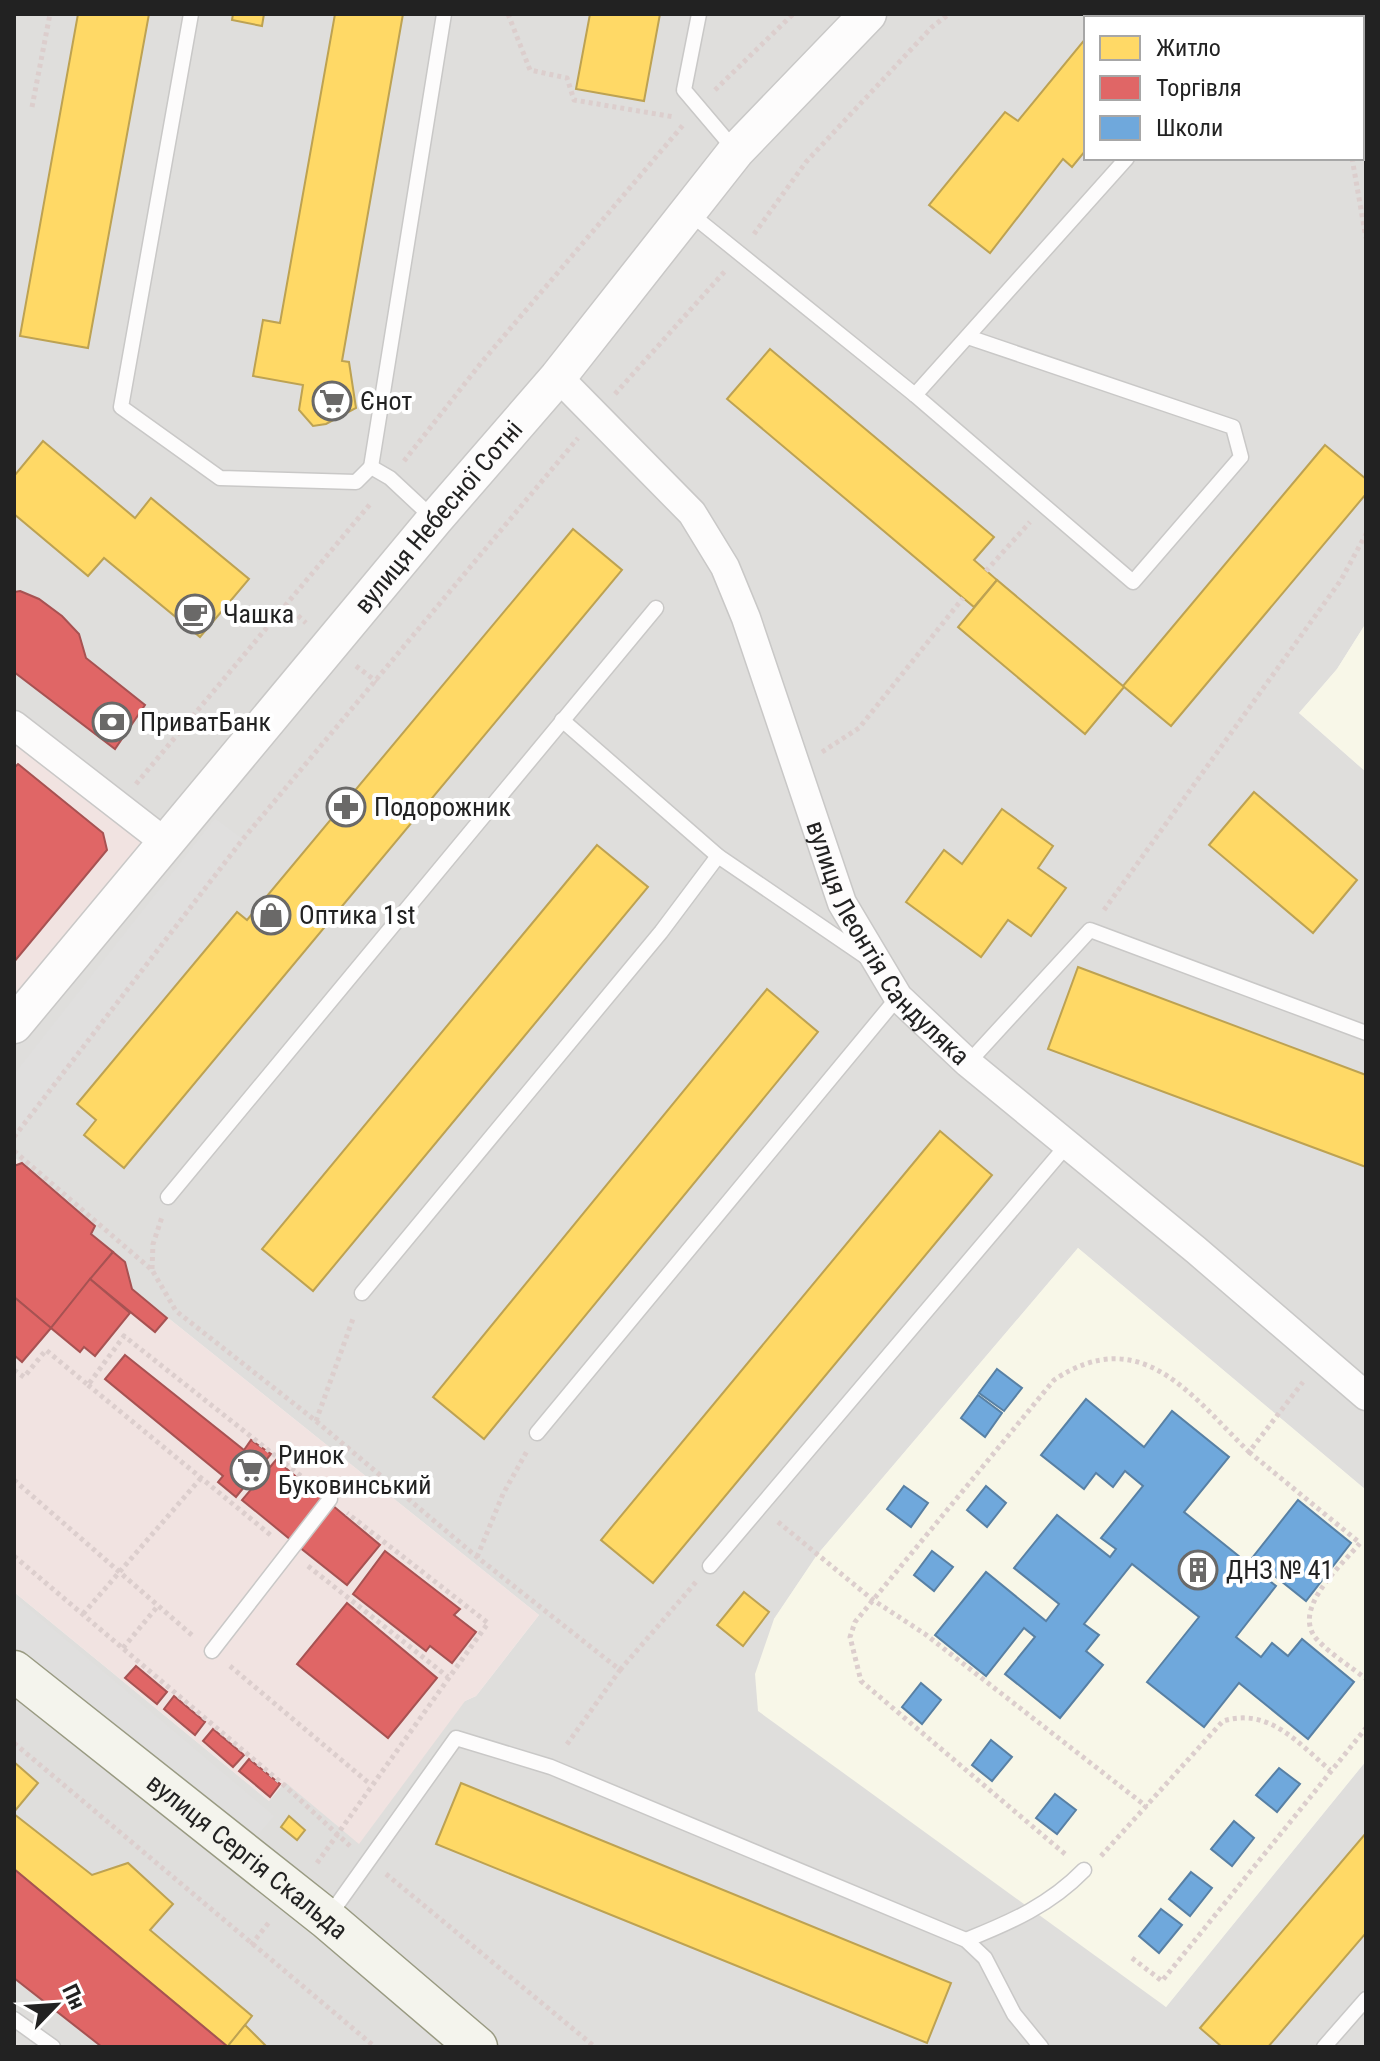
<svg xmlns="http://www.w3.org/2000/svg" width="1380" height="2061" viewBox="0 0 1380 2061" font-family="'Roboto Condensed',sans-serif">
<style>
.residential{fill:#dfdedc}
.commercial{fill:#f1e3e1}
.education{fill:#f8f7e8}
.parking{fill:#e0dfde}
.homes{fill:#ffd966;stroke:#bda252;stroke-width:2}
.shops{fill:#e06666;stroke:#a75252;stroke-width:2}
.schools{fill:#6fa8dc;stroke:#5880a4;stroke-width:2}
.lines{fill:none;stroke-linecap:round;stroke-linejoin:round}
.service-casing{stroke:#c9c8c7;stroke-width:17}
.minor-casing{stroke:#c9c8c7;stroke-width:31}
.tertiary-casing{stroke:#c9c8c7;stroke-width:39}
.secondary-casing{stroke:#999a82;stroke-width:43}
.path{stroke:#dccecd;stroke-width:5;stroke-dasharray:4 4;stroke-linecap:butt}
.service{stroke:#fdfcfc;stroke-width:14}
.minor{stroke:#fdfcfc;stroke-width:28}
.tertiary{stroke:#fdfcfc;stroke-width:36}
.secondary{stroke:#f4f4ed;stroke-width:40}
.labels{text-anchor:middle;stroke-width:8;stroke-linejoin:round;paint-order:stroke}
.poi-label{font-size:26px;fill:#222;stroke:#fff;text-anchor:start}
.street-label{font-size:26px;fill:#222;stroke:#fff}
</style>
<rect width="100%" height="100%" fill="#f0eeeb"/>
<path class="residential" d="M14,14H1311L1315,18H1086V158H1362V63L1366,67V623L1337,669L1299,713L1366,772V1490L1078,1248L817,1555L774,1619L1166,2007L1366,1761V2047H14V1592L269,1801L285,1782L476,1696L539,1615L132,1289L113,1252L91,1234L94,1226L14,1157Z"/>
<g class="commercial">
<path d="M14,722L168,844L14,1027Z"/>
<path d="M14,1157L95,1226L91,1234L125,1262L132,1289L539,1615L476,1696L465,1701L359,1844L285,1782L269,1801L14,1592Z"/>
</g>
<g class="education">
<path d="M1366,623V772L1299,713L1337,669Z"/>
<path d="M1078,1248L1366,1490V1761L1166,2007L758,1711L755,1674L774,1619L817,1555Z"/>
</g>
<g class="parking">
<path d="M215,818L243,839L14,1137V1074Z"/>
<path d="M14,1596L274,1816L242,1853L14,1671Z"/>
</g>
<g class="homes">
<path d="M78,14H149L88,348L20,336Z"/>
<path d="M233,14H264L262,26L232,20Z"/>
<path d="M335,14H403L342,361L349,362L356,408L326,424L313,426L299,410L303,385L253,376L263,320L280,323Z"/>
<path d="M590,14H660L644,101L576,89Z"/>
<path d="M1122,14H1212L1209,18H1119Z"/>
<path d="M1086,38V150L1072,167L1063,159L990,253L929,205L1005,112L1018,121Z"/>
<path d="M770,349L994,537L974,560L997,580L974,607L727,399Z"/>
<path d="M43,441L135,518L151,498L249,579L200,637L104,558L88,576L14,514V476Z"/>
<path d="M1325,445L1366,479V494L1171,726L1124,687L1085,734L958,627L997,580L1123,686Z"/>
<path d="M573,529L622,570L124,1168L84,1135L96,1120L77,1104L237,912L247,920Z"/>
<path d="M1254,792L1357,880L1313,933L1209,845Z"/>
<path d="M1002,809L1053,846L1038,868L1066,888L1031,936L1008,920L981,957L906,902L944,850L962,864Z"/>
<path d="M597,845L648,887L313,1291L262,1249Z"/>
<path d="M1078,967L1366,1075V1167L1048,1049Z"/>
<path d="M767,989L818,1032L484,1439L433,1397Z"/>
<path d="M940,1131L992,1175L653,1583L601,1540Z"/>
<path d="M744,1592L769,1612L743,1646L717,1625Z"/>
<path d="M14,1762L38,1783L14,1812Z"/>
<path d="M461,1783L951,1983L927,2043L436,1844Z"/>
<path d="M14,1814L92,1875L128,1863L173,1904L150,1930L252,2016L228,2047L14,1869Z"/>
<path d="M289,1816L305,1830L297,1840L281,1827Z"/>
<path d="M1366,1833V1933L1268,2047H1222L1200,2028Z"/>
<path d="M245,2025L267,2047H227Z"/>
</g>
<g class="shops">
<path d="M20,591L39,599L62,616L79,634L86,658L145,705L115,749L14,672V592Z"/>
<path d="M18,764L103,833L107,850L14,962V768Z"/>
<path d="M22,1163L95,1226L91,1234L113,1252L51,1328L14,1297V1166Z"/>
<path d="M113,1252L125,1262L132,1289L167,1318L155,1332L90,1279Z"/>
<path d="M90,1279L130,1313L95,1356L84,1347L80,1352L51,1328Z"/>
<path d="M14,1297L51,1328L22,1362L14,1355Z"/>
<path d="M125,1355L244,1450L251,1440L271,1454L236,1497L218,1482L223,1476L105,1379Z"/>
<path d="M276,1460L324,1500L291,1540L242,1500Z"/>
<path d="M332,1505L380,1545L347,1585L298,1546Z"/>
<path d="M385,1551L460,1609L454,1615L476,1632L452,1663L430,1646L426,1651L353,1594Z"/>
<path d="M347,1603L437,1678L388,1738L297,1664Z"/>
<path d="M136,1666L167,1692L157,1704L125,1678Z"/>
<path d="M174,1696L205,1722L195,1735L164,1709Z"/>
<path d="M213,1729L244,1755L233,1767L203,1741Z"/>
<path d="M249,1759L280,1784L270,1797L239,1771Z"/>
<path d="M14,1869L228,2047H102L14,1978Z"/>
</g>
<g class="schools">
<path d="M997,1369L1022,1388L1004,1411L979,1393Z"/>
<path d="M978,1395L1002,1413L985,1437L961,1418Z"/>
<path d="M1086,1399L1144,1447L1172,1411L1229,1457L1184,1512L1276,1586L1236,1637L1261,1657L1272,1643L1288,1656L1302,1639L1354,1682L1308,1739L1239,1683L1204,1727L1147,1682L1199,1617L1132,1564L1084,1624L1099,1635L1086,1651L1103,1665L1060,1718L1005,1674L1035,1637L1024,1628L986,1676L935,1635L986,1572L1046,1621L1059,1604L1014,1568L1057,1515L1110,1557L1116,1549L1101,1538L1143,1486L1125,1471L1113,1487L1096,1473L1084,1489L1041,1455Z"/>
<path d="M904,1486L928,1503L911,1527L887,1509Z"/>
<path d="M986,1486L1006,1503L987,1527L967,1510Z"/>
<path d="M1298,1500L1351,1543L1306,1601L1252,1558Z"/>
<path d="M932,1551L953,1567L934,1591L914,1575Z"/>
<path d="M921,1683L941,1700L922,1724L902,1707Z"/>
<path d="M991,1740L1012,1757L992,1781L972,1765Z"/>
<path d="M1279,1768L1300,1784L1277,1812L1256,1795Z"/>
<path d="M1055,1794L1076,1810L1057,1834L1036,1818Z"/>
<path d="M1234,1821L1254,1838L1232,1866L1211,1849Z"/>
<path d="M1191,1872L1212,1888L1190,1916L1169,1899Z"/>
<path d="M1161,1909L1182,1925L1159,1953L1139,1936Z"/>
</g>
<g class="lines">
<defs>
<g id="service">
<path d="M191,14L121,407L220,478L356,482L371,467L390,478L434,519"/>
<path d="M699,14L684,90L734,149"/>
<path d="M1252,18L1255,14"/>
<path d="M687,211L915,395L1133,582L1241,457L1233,427L968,337"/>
<path d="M915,395L1127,158"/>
<path d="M371,467L444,14"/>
<path d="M562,720L718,856L866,957"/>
<path d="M968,1063L1090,930L1366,1033"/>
<path d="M168,1197L656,608"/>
<path d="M362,1293L661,932L718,856"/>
<path d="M537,1433L898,997"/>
<path d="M710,1566L1067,1145"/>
<path d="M212,1651L330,1499"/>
<path d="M329,1916L456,1738L551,1767L966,1940L985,1958L1014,2014L1041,2047"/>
<path d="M966,1940C1011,1922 1050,1905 1084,1870"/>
<path d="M14,2019L53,2047"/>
<path d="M1324,2047L1366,1999"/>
</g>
<g id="minor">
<path id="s1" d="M558,377L692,513L725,567L746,618L842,903L898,997L968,1063L1196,1250L1366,1396"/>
<path d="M14,725L166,843"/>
</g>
<g id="tertiary">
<path id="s2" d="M14,1025L435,519L558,377L736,151L868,14"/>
</g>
<g id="secondary">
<path id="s3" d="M14,1671L327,1919L477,2047"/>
</g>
</defs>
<use href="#service" class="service-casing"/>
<use href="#minor" class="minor-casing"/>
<use href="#tertiary" class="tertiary-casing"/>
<use href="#secondary" class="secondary-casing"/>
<g class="path">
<path d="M508,14L530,70L567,78L574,100L674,117"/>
<path d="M715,90L793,14"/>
<path d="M32,107L50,14"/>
<path d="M1352,158L1366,238"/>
<path d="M754,234L806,162L932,27L949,14"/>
<path d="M615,394L726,270"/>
<path d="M404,461L481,363L684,124"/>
<path d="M986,571L1030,522"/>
<path d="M286,605L306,623"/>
<path d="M356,666L377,682"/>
<path d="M822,752L859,728L963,598"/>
<path d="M136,784L371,503"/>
<path d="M1104,910L1341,580L1366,534"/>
<path d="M14,1137L243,839L578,438"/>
<path d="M14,1151L152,1270L176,1311L316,1421L477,1557L620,1670L565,1747"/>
<path d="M152,1269L153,1244L162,1217"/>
<path d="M14,1370L24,1377L46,1350L88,1385L124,1336L311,1484"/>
<path d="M88,1385L273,1537"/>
<path d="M316,1421L354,1316"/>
<path d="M1249,1452L1360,1543C1343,1564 1296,1604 1313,1634C1321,1648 1353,1668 1366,1679"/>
<path d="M14,1480L194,1637"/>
<path d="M778,1522L873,1600L925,1634L1147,1807"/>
<path d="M14,1556L285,1786L350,1846"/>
<path d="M477,1557L503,1494L527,1451"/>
<path d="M308,1566L448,1677"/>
<path d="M83,1614L201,1478"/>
<path d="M123,1648L157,1607"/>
<path d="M230,1666L370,1784"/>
<path d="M620,1670L696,1582"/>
<path d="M14,1743L375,2047"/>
<path d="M1065,1854L861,1681L850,1637L855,1622L1054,1380C1141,1322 1191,1395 1249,1452L1303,1382"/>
<path d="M1101,1856L1223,1721C1269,1707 1298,1743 1330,1770"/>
<path d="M317,1863L488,1623L347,1513"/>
<path d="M386,1874L595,2047"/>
<path d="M251,1945L270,1921"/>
<path d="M1132,1958L1162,1981L1366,1728"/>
</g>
<use href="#service" class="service"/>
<use href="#minor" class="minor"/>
<use href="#tertiary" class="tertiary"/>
<use href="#secondary" class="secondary"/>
</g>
<defs>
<symbol id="supermarket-ring" viewBox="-11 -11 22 22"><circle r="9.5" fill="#fff" stroke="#6a6968" stroke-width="1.5"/><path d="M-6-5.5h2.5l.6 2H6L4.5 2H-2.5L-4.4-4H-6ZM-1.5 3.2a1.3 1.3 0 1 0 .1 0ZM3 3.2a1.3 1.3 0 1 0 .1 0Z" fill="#6a6968"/></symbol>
<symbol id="cafe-ring" viewBox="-11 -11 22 22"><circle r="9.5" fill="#fff" stroke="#6a6968" stroke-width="1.5"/><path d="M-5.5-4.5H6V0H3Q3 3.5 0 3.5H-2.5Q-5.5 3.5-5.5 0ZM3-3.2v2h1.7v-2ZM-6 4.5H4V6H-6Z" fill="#6a6968"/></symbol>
<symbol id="bank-ring" viewBox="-11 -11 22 22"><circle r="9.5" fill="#fff" stroke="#6a6968" stroke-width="1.5"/><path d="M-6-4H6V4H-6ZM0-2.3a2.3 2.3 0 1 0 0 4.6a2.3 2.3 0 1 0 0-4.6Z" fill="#6a6968"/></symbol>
<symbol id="pharmacy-ring" viewBox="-11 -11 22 22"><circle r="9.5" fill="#fff" stroke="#6a6968" stroke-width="1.5"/><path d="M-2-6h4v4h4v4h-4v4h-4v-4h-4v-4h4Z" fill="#6a6968"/></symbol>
<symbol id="shop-ring" viewBox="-11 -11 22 22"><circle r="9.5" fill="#fff" stroke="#6a6968" stroke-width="1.5"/><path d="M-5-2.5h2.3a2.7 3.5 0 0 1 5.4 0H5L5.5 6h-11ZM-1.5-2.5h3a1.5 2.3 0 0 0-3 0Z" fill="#6a6968"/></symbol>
<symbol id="building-ring" viewBox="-11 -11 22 22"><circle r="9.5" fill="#fff" stroke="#6a6968" stroke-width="1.5"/><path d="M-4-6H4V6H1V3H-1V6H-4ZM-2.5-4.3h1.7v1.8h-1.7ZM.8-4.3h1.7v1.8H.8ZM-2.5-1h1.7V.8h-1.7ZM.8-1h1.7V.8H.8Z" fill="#6a6968"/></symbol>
</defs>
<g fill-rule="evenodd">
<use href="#supermarket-ring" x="310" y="379" width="44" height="44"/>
<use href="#cafe-ring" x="173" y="592" width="44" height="44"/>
<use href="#bank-ring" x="90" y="700" width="44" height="44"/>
<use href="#pharmacy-ring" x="324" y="785" width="44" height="44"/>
<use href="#shop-ring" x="249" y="893" width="44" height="44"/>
<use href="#supermarket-ring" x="228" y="1448" width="44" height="44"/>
<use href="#building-ring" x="1176" y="1548" width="44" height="44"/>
</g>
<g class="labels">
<g class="poi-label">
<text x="360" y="410">Єнот</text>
<text x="223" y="623">Чашка</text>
<text x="140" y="731">ПриватБанк</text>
<text x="374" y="816">Подорожник</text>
<text x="299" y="924">Оптика 1st</text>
<text x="278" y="1464">Ринок<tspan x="278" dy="30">Буковинський</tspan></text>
<text x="1226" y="1579">ДНЗ № 41</text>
</g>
<g class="street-label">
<text dy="9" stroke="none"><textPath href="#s2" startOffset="662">вулиця Небесної Сотні</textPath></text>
<text dy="9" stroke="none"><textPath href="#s1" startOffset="668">вулиця Леонтія Сандуляка</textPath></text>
<text dy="9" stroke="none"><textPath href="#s3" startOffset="298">вулиця Сергія Скальда</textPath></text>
</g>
</g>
<rect width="1380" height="2061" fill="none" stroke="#222222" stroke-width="32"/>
<rect x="1084" y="16" width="280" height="144" fill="#ffffff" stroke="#a7a7a7" stroke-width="2"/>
<rect x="1100" y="36" width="40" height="24" fill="#ffd966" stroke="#a7a7a7" stroke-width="2"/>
<text x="1156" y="56" font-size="24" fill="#222222">Житло</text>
<rect x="1100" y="76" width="40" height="24" fill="#e06666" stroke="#a7a7a7" stroke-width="2"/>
<text x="1156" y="96" font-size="24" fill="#222222">Торгівля</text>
<rect x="1100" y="116" width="40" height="24" fill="#6fa8dc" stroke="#a7a7a7" stroke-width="2"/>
<text x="1156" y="136" font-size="24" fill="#222222">Школи</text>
<g transform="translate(56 2005) rotate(65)" stroke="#ffffff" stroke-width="6" paint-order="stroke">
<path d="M0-6L14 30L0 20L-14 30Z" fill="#222222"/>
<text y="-12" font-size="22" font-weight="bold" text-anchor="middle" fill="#222222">Пн</text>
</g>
</svg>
